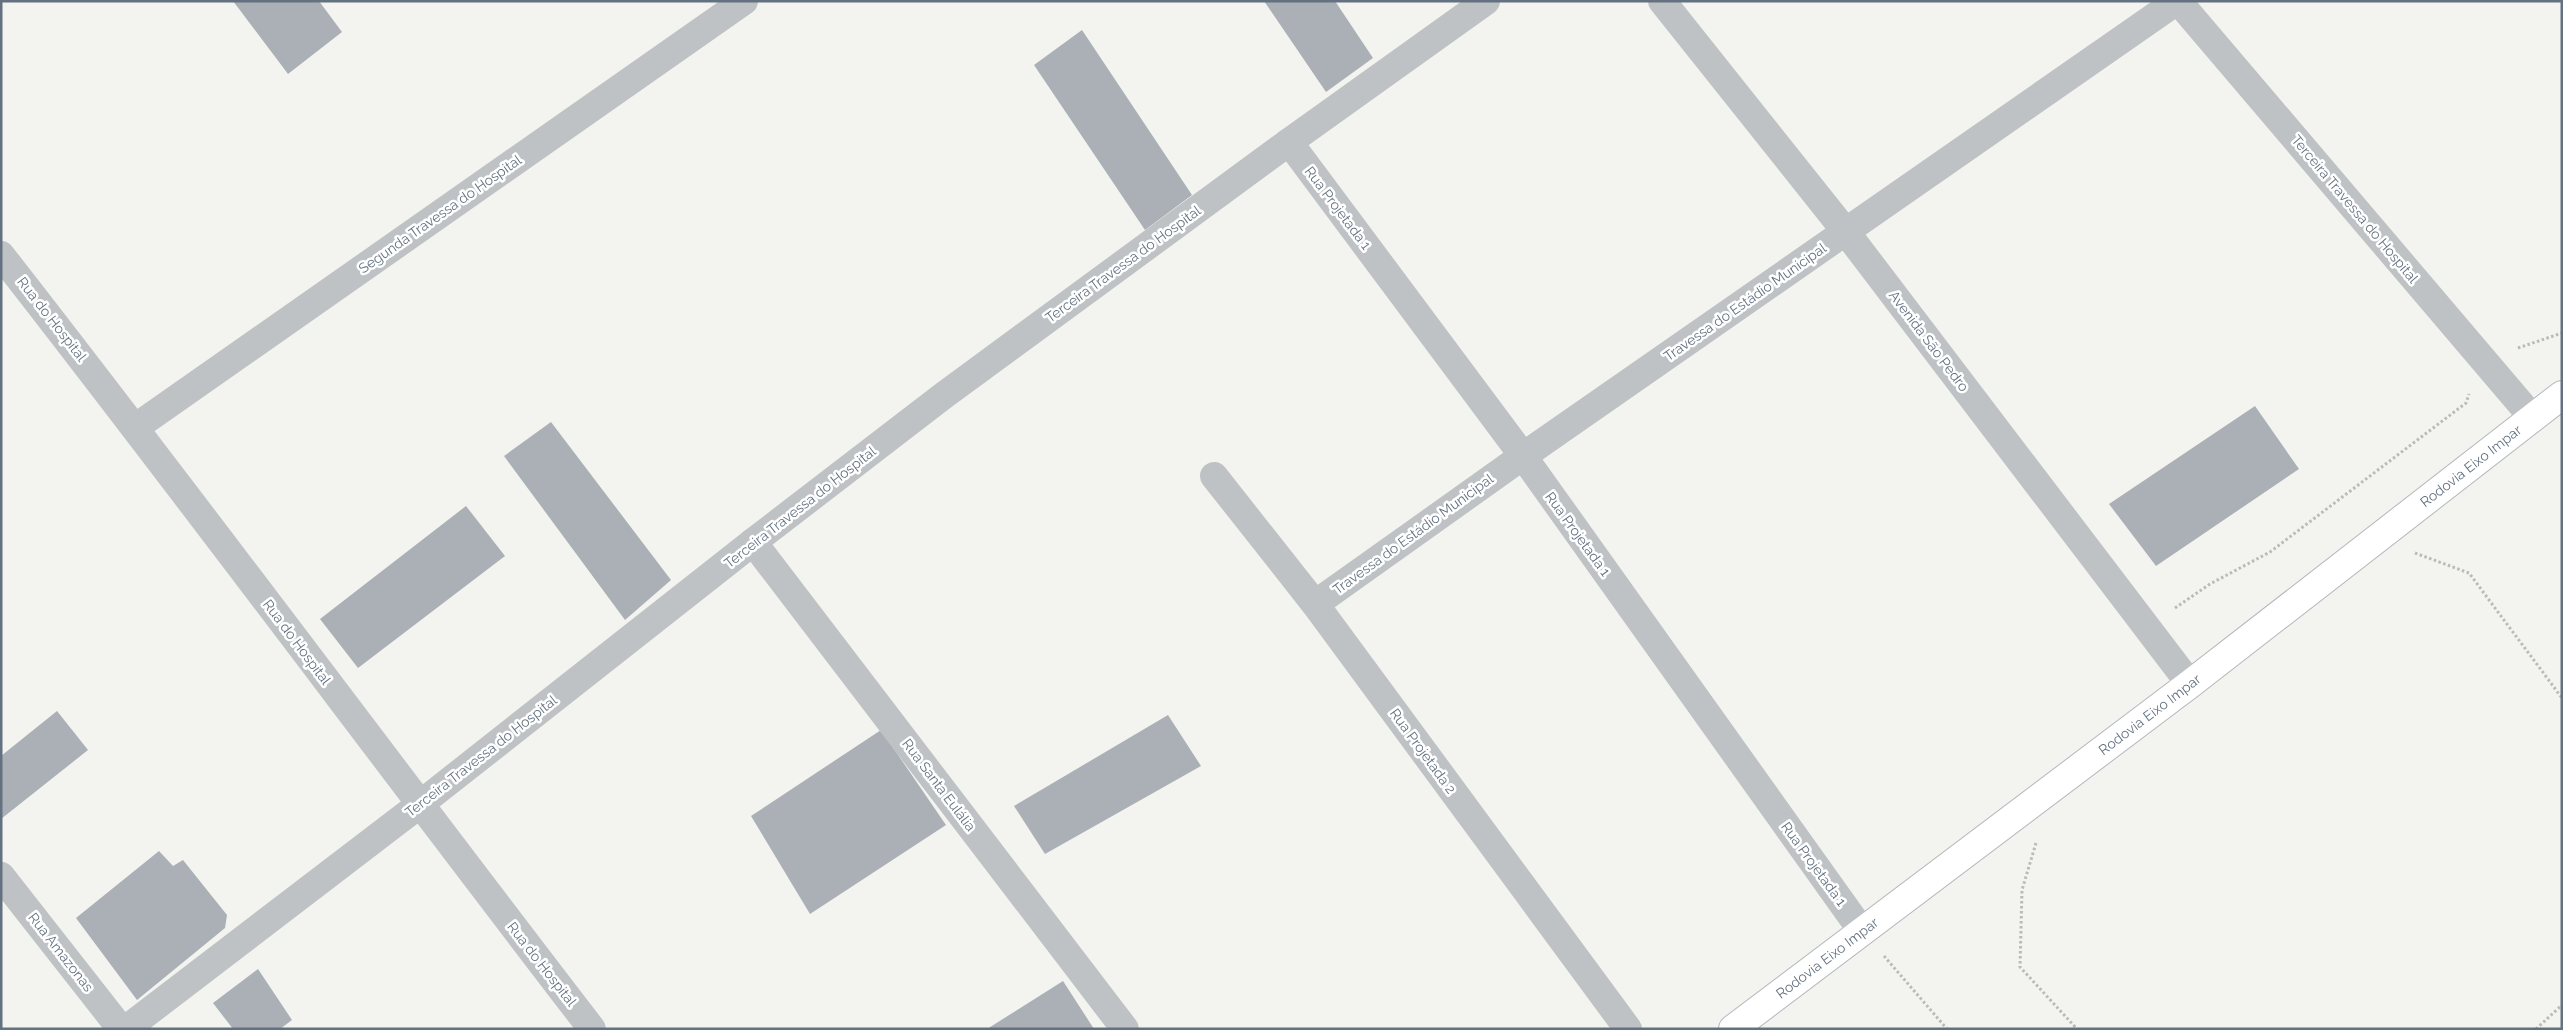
<svg xmlns="http://www.w3.org/2000/svg" width="2563" height="1030" viewBox="0 0 2563 1030" font-family="Raleway,sans-serif">
<style>
.building{fill:#aab0b5}
.lines{fill:none;stroke-linecap:round;stroke-linejoin:round}
.secondary-casing{stroke:#b3b7bc;stroke-width:30}
.path{stroke:#b8babc;stroke-width:3;stroke-dasharray:2.5 2.5;stroke-linecap:butt}
.street{stroke:#bec2c5;stroke-width:28}
.secondary{stroke:#fff;stroke-width:28}
.labels{text-anchor:middle;stroke-width:5;stroke-linejoin:round;paint-order:stroke}
.street-label{font-size:14px;fill:#637180;stroke:#fff}
</style>
<rect width="100%" height="100%" fill="#f3f4ef"/>
<g class="building">
<path d="M233,1H319L342,32L288,74Z"/>
<path d="M1264,1H1335L1373,58L1326,92Z"/>
<path d="M1082,30L1192,195L1145,230L1034,65Z"/>
<path d="M2255,406L2299,469L2156,566L2109,504Z"/>
<path d="M551,422L671,580L625,620L504,456Z"/>
<path d="M466,506L505,556L358,668L320,619Z"/>
<path d="M57,711L88,750L1,819V756Z"/>
<path d="M1168,715L1201,766L1045,854L1014,806Z"/>
<path d="M881,730L946,825L810,914L751,816Z"/>
<path d="M159,851L173,866L183,860L227,915L225,928L137,1000L76,918Z"/>
<path d="M258,969L292,1020L280,1029H233L213,1003Z"/>
<path d="M1063,981L1094,1029H987Z"/>
</g>
<g class="lines">
<defs>
<g id="secondary">
<path id="s1" d="M1733,1029L2190,684L2562,395"/>
</g>
</defs>
<use href="#secondary" class="secondary-casing"/>
<g class="path">
<path d="M2518,348L2562,333"/>
<path d="M2415,553L2469,573L2562,698"/>
<path d="M2175,608L2210,584L2270,552L2466,403L2469,394"/>
<path d="M2036,843L2022,890L2020,967L2077,1029"/>
<path d="M1884,956L1947,1029"/>
<path d="M2536,1029L2562,1005"/>
</g>
<g class="street">
<path d="M1662,1L1846,232L2190,684"/>
<path d="M2178,1L2532,417"/>
<path d="M1289,142L1523,456L1862,931"/>
<path d="M1,255C201,511 394,772 592,1029"/>
<path d="M136,427L744,1"/>
<path d="M1214,476L1315,604L1628,1029"/>
<path d="M753,542L1125,1029"/>
<path d="M1315,604L1523,456L2177,1"/>
<path d="M1,876L121,1029"/>
<path d="M126,1029L419,805L753,542L943,396L1289,142L1486,1"/>
</g>
<use href="#secondary" class="secondary"/>
</g>
<g class="labels">
<g class="street-label">
<text transform="translate(1338 208) rotate(53)" y="5">Rua Projetada 1</text>
<text transform="translate(2355 209) rotate(50)" y="5">Terceira Travessa do Hospital</text>
<text transform="translate(440 214) rotate(-35)" y="5">Segunda Travessa do Hospital</text>
<text transform="translate(1123 264) rotate(-36)" y="5">Terceira Travessa do Hospital</text>
<text transform="translate(1745 302) rotate(-35)" y="5">Travessa do Estádio Municipal</text>
<text transform="translate(52 319) rotate(52)" y="5">Rua do Hospital</text>
<text transform="translate(1929 341) rotate(53)" y="5">Avenida São Pedro</text>
<text dy="5" stroke="none"><textPath href="#s1" startOffset="928">Rodovia Eixo Impar</textPath></text>
<text transform="translate(800 507) rotate(-38)" y="5">Terceira Travessa do Hospital</text>
<text transform="translate(1413 534) rotate(-36)" y="5">Travessa do Estádio Municipal</text>
<text transform="translate(1578 534) rotate(54)" y="5">Rua Projetada 1</text>
<text transform="translate(297 642) rotate(53)" y="5">Rua do Hospital</text>
<text dy="5" stroke="none"><textPath href="#s1" startOffset="522">Rodovia Eixo Impar</textPath></text>
<text transform="translate(1423 751) rotate(54)" y="5">Rua Projetada 2</text>
<text transform="translate(481 756) rotate(-38)" y="5">Terceira Travessa do Hospital</text>
<text transform="translate(939 785) rotate(53)" y="5">Rua Santa Eulália</text>
<text transform="translate(1814 864) rotate(54)" y="5">Rua Projetada 1</text>
<text transform="translate(61 952) rotate(52)" y="5">Rua Amazonas</text>
<text dy="5" stroke="none"><textPath href="#s1" startOffset="118">Rodovia Eixo Impar</textPath></text>
<text transform="translate(542 964) rotate(52)" y="5">Rua do Hospital</text>
</g>
</g>
<rect width="2563" height="1030" fill="none" stroke="#637180" stroke-width="5"/>
</svg>
